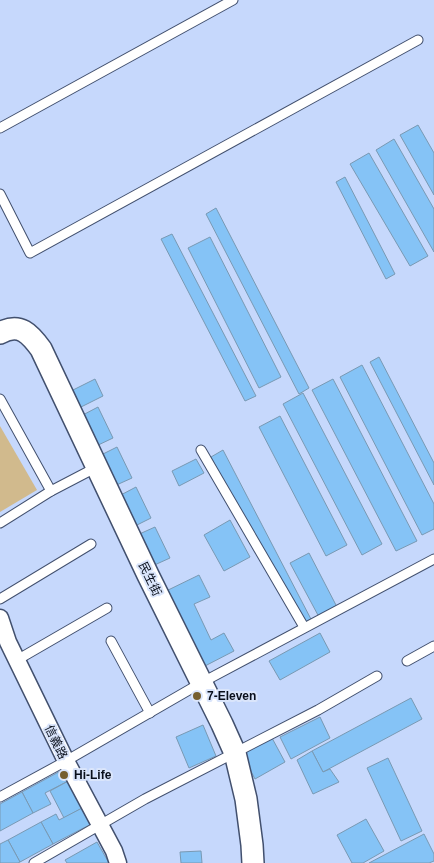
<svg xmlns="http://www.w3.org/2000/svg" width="434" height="863" viewBox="0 0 434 863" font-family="Arial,'Noto Sans TC',sans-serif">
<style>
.green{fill:#d1ba8d}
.building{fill:#85c3f6;stroke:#7999b3}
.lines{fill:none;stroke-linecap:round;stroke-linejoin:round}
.service-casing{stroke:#42506e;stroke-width:11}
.minor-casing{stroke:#42506e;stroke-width:19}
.tertiary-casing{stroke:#42506e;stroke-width:24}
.service{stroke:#fff;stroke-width:9}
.minor{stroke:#fff;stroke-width:16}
.tertiary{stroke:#fff;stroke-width:21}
.poi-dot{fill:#765f2f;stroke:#dae5fb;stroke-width:2}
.labels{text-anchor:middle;stroke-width:4;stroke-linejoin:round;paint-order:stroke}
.street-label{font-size:12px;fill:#090f1b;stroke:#dae5fb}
.poi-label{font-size:12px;font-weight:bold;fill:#090f1b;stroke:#dae5fb;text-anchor:start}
</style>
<rect width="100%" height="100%" fill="#c6d8fc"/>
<path class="green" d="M0,426L37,490L0,512Z"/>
<g class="building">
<path d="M418,125L434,153V195L400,135Z"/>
<path d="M394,139L434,209V252L376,150Z"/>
<path d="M369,153L428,256L410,266L350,164Z"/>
<path d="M345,177L395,274L386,279L336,182Z"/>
<path d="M216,208L309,388L299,394L206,214Z"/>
<path d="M172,234L256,396L245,401L161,239Z"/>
<path d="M210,237L281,377L259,388L188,248Z"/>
<path d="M379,357L434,463V485L370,362Z"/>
<path d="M362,365L434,504V529L422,535L340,377Z"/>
<path d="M95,379L103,396L75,410L67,393Z"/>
<path d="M333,379L417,541L396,551L312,390Z"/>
<path d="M303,393L382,544L362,555L283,404Z"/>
<path d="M98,407L113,438L94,447L79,417Z"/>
<path d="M280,416L347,545L326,556L259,427Z"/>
<path d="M117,447L132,478L112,487L97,457Z"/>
<path d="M223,450L313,623L300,630L211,457Z"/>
<path d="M196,459L204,473L179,486L172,471Z"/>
<path d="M136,487L151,518L131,528L117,497Z"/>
<path d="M230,520L250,557L224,571L204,535Z"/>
<path d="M155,527L170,558L150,567L135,536Z"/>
<path d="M309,553L337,607L319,617L290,563Z"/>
<path d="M199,575L210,597L194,604L211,640L224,633L234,651L203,667L162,593Z"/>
<path d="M320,633L330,652L280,680L269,661Z"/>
<path d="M411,698L422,719L323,772L312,751Z"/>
<path d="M320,717L330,738L291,759L280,737Z"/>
<path d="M203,725L216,756L189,768L176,737Z"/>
<path d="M272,738L285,762L255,779L242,754Z"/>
<path d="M312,751L323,772L330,769L339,782L313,794L297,760Z"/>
<path d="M388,758L422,831L401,841L367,768Z"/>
<path d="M66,768L72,779L45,793L51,804L33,813L22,792Z"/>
<path d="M72,779L86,806L64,818L50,791Z"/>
<path d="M22,792L33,813L0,831V804Z"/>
<path d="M86,806L95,822L53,844L41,822L56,814L59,820Z"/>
<path d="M366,819L384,851L363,863H352L337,835Z"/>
<path d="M41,822L53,844L20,862L8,840Z"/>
<path d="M424,834L434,854V861L429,863H369Z"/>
<path d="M8,840L20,862L18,863H0V844Z"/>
<path d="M97,842L109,863H67L65,860Z"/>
<path d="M201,851L202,863H181L180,852Z"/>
</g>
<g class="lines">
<defs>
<g id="service">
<path d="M0,128L233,0"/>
<path d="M0,194L30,253L418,40"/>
<path d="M0,399L51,491"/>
<path d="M201,450L304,627"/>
<path d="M0,523L51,491L97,467"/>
<path d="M0,599L91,544"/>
<path d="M111,641L150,713"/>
<path d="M17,660L107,608"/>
<path d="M407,661L434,646"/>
<path d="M0,797L66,761L201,683L434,559"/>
<path d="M34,863L145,799L318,710L377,676"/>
</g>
<path id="minor" d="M0,618L8,642L66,761L114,851L118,863"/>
<path id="tertiary" d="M0,333C20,322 30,334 41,349L148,575L222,724L235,753L246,799L252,845L253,863"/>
</defs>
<use href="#service" class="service-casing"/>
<use href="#minor" class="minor-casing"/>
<use href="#tertiary" class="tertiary-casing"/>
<use href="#service" class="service"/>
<use href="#minor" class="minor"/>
<use href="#tertiary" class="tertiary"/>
</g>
<g class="poi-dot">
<circle cx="197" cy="696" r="5"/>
<circle cx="64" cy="775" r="5"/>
</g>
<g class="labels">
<g class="street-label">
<text transform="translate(150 579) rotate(64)" y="4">民生街</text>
<text transform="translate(56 742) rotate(64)" y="4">信義路</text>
</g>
<g class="poi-label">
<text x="207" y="700">7-Eleven</text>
<text x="74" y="779">Hi-Life</text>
</g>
</g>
</svg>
